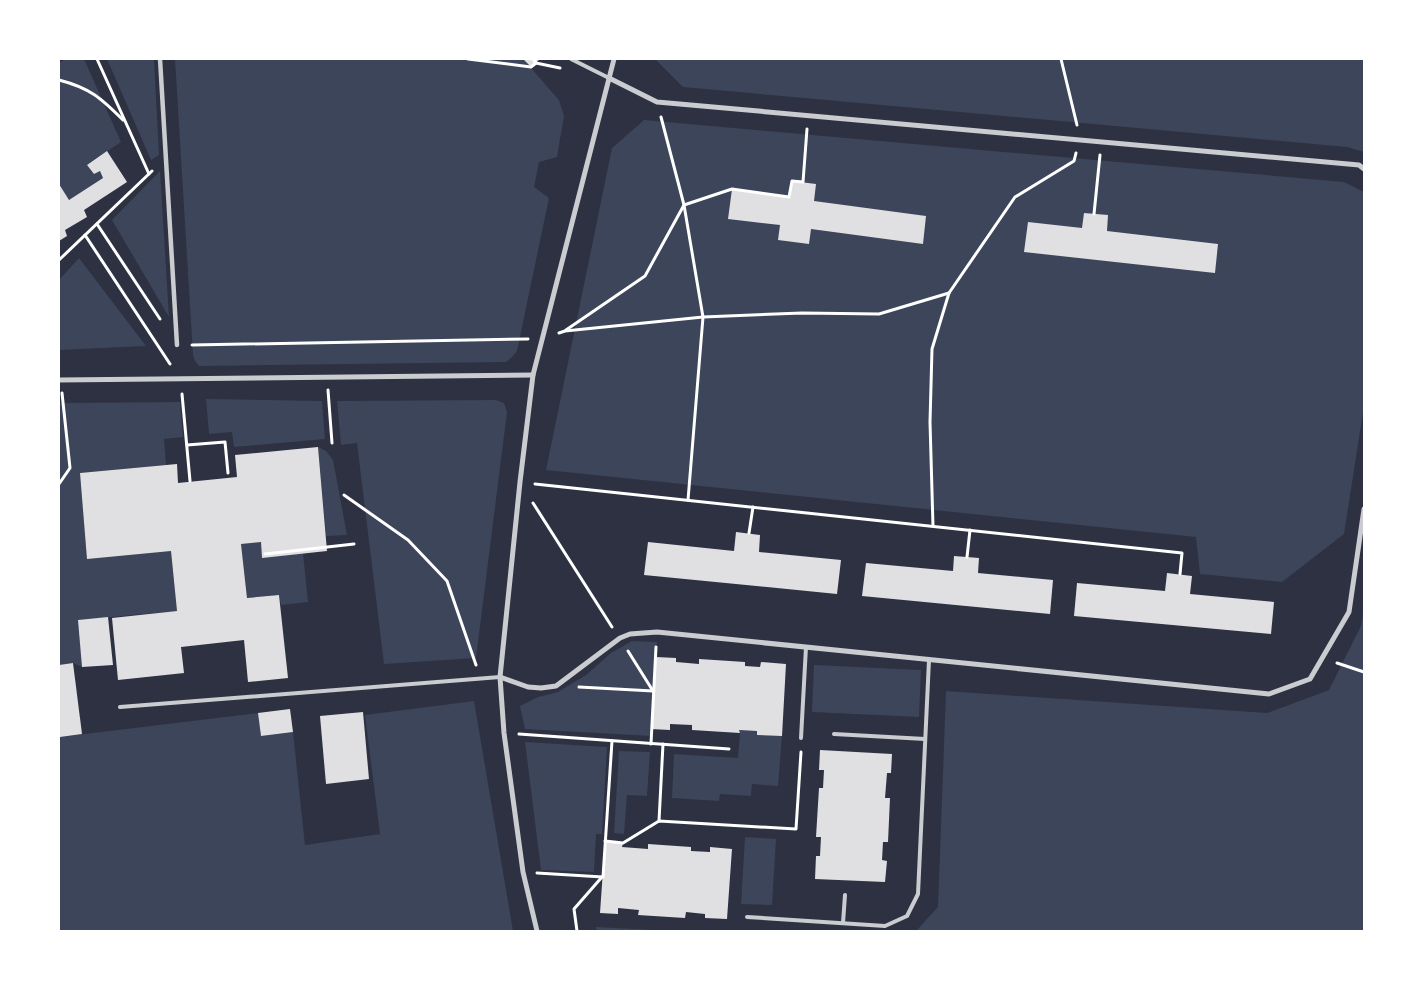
<svg xmlns="http://www.w3.org/2000/svg" width="1423" height="990" viewBox="0 0 1423 990" font-family="Quicksand,sans-serif">
<style>
.green{fill:#3c4559}
.building{fill:#e0e0e3}
.lines{fill:none;stroke-linecap:round;stroke-linejoin:round}
.path{stroke:#fff;stroke-width:3}
.service{stroke:#caccd0;stroke-width:4}
.pedestrian{stroke:#caccd0;stroke-width:4.5}
.minor{stroke:#caccd0;stroke-width:5}
</style>
<rect width="100%" height="100%" fill="#2d3142"/>
<g class="green">
<path d="M66,59H84L121,142L87,165L94,174L100,171L103,178L69,200L59,184V63Z"/>
<path d="M107,59H154L159,155L151,160Z"/>
<path d="M175,59H523L559,100L564,116L557,157L539,162L534,187L549,198L517,351L512,357L506,362L199,366L195,361L193,355Z"/>
<path d="M655,59H1364V152L1347,147L683,87Z"/>
<path d="M644,120L1344,182L1364,192V406L1344,534L1282,582L1200,574L1196,537L546,470L612,148Z"/>
<path d="M160,171L169,317L112,220Z"/>
<path d="M79,258L146,346L59,350V280Z"/>
<path d="M206,399L322,401L325,439L234,447L232,432L209,434Z"/>
<path d="M496,400L504,403L507,412L476,658L384,664L357,443L341,445L337,401Z"/>
<path d="M180,402L183,437L164,439L166,465L80,473L87,558L171,551L177,611L79,620L82,667L73,663L59,665V403Z"/>
<path d="M318,447L326,451L333,460L347,535L326,536Z"/>
<path d="M261,542L262,557L303,553L308,602L281,605L279,595L247,598L241,544Z"/>
<path d="M1364,606V931H916L938,907L946,691L1267,713L1329,690L1361,626Z"/>
<path d="M632,641L657,642L651,736L525,729L520,706L538,697L558,692L586,675L611,653Z"/>
<path d="M814,665L921,670L919,717L812,712Z"/>
<path d="M474,701L513,931H59V729L60,737L258,713L261,736L293,732L305,845L380,834L365,715Z"/>
<path d="M739,730L757,731V735L782,736L778,786L752,784L751,796L720,794L719,801L672,798L674,754L738,758L740,733Z"/>
<path d="M525,742L607,747L602,834H596L594,872L541,870Z"/>
<path d="M619,751L650,752L647,796L627,795L624,834L614,833Z"/>
<path d="M745,837L776,839L772,905L741,904Z"/>
<path d="M596,927L674,931H597Z"/>
</g>
<g class="building">
<path d="M523,59H540L531,67Z"/>
<path d="M107,151L127,182L84,210L87,217L65,230L67,236L59,241V184L69,200L103,178L100,171L94,174L87,165Z"/>
<path d="M792,181L816,184L814,201L926,216L923,244L811,229L809,244L778,240L780,225L728,219L732,189L789,197Z"/>
<path d="M1084,213L1108,215L1107,231L1218,244L1215,273L1024,252L1028,222L1082,228Z"/>
<path d="M318,447L327,551L262,558L261,542L241,544L247,598L279,595L288,678L248,682L244,640L181,647L184,673L118,680L112,618L177,611L171,551L87,559L80,473L177,464L178,483L237,477L235,455Z"/>
<path d="M736,532L760,535L759,552L841,560L837,594L644,575L648,542L734,551Z"/>
<path d="M954,556L979,558L978,573L1053,580L1050,614L862,596L866,563L953,571Z"/>
<path d="M1167,573L1192,576L1190,594L1274,602L1271,634L1074,616L1077,583L1165,591Z"/>
<path d="M108,617L113,665L82,667L78,620Z"/>
<path d="M656,657L676,658V662L699,664V659L745,662V666L760,667L761,662L786,664L782,736L757,735V731L739,730L740,733L692,730V725L670,724V730L651,729Z"/>
<path d="M73,663L82,734L60,737L59,665Z"/>
<path d="M290,709L293,732L261,736L258,713Z"/>
<path d="M363,712L369,779L326,784L320,716Z"/>
<path d="M820,750L892,754L891,773H887L885,798H890L888,842H883L882,860L887,861L885,882L815,879L816,856H820L821,837H816L819,788H823L824,770H819Z"/>
<path d="M605,841L623,843L622,847L648,849V844L691,847V851L710,852V847L732,849L727,919L705,918V914L686,912L685,918L638,915L639,910L618,908V914L600,913Z"/>
</g>
<g class="lines">
<g class="path">
<path d="M97,59L149,174"/>
<path d="M468,59L531,67L536,63"/>
<path d="M533,59L536,63L560,68"/>
<path d="M1061,59L1077,125"/>
<path d="M59,80C90,88 101,98 123,120"/>
<path d="M661,117L684,205L703,317L688,500"/>
<path d="M1094,214L1100,155"/>
<path d="M97,224L160,319"/>
<path d="M85,235L170,364"/>
<path d="M59,260L152,171"/>
<path d="M566,330L645,276L684,205L732,189L789,197L792,181L803,182L807,129"/>
<path d="M559,333L565,331L703,317L802,313L879,314L949,293"/>
<path d="M192,345L528,339"/>
<path d="M328,390L332,443"/>
<path d="M182,394L190,481"/>
<path d="M187,445L225,442L228,473"/>
<path d="M59,484L70,468L62,393"/>
<path d="M535,484L1182,553L1180,574"/>
<path d="M344,495L408,540L447,581L476,665"/>
<path d="M533,503L612,627"/>
<path d="M933,526L930,422L932,349L949,293L1015,197L1074,161L1076,153"/>
<path d="M749,533L753,507"/>
<path d="M265,554L354,544"/>
<path d="M967,557L970,530"/>
<path d="M628,651L653,691"/>
<path d="M1337,663L1364,672"/>
<path d="M579,687L653,691"/>
<path d="M519,734L729,749"/>
<path d="M651,744L656,647"/>
<path d="M659,821L663,744"/>
<path d="M605,841L623,843L659,821L796,829L801,752"/>
<path d="M537,873L603,877L612,741"/>
<path d="M577,931L574,909L602,877"/>
</g>
<g class="service">
<path d="M571,59L609,78"/>
<path d="M120,707L500,677"/>
<path d="M834,734L925,739"/>
<path d="M801,738L806,647"/>
<path d="M747,917L885,926L907,916L918,894L929,660"/>
<path d="M843,923L845,895"/>
</g>
<path class="pedestrian" d="M160,59L177,345"/>
<g class="minor">
<path d="M609,78L657,102L1359,165L1364,169"/>
<path d="M59,380L533,375"/>
<path d="M500,677L528,687L541,688L556,686L620,638L630,634L657,632L1269,694L1310,679L1349,612L1364,509"/>
<path d="M537,931L523,872L504,733L500,677L520,482L533,375L614,59"/>
</g>
</g>
<rect width="1423" height="990" fill="none" stroke="#ffffff" stroke-width="120"/>
</svg>
